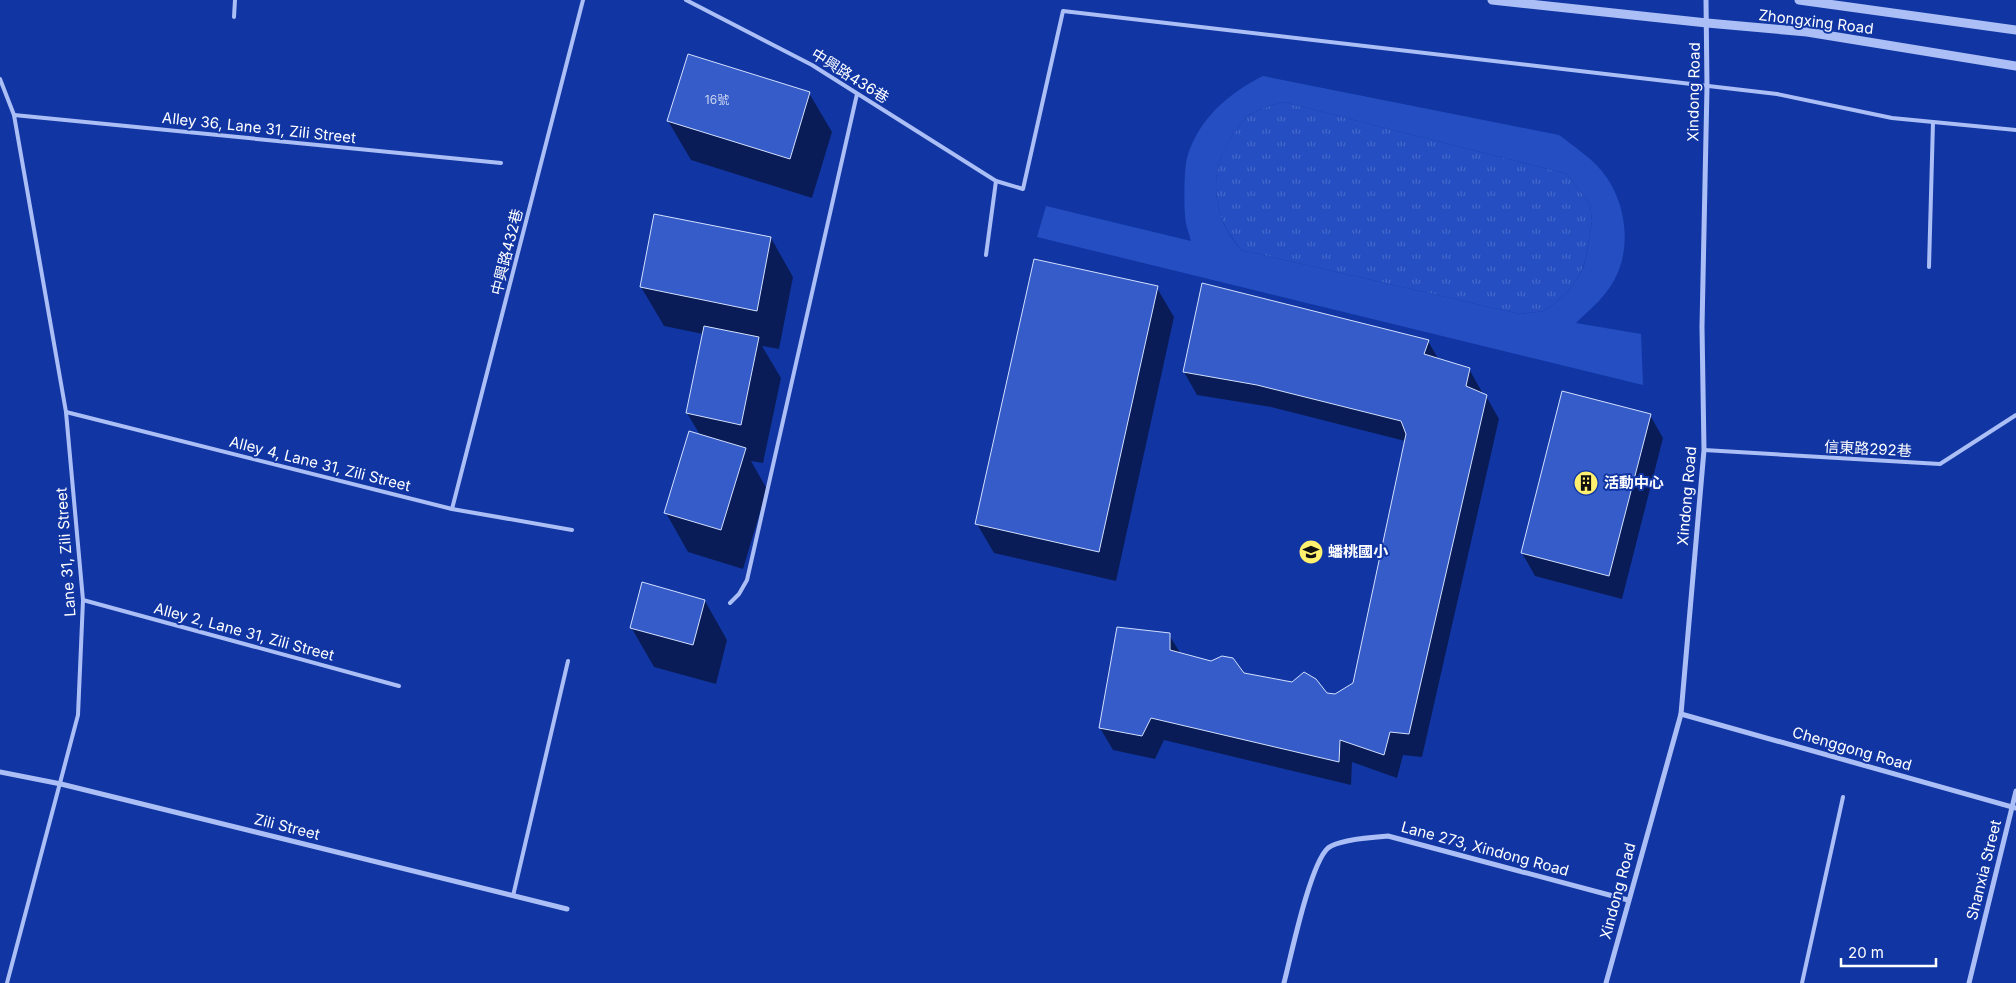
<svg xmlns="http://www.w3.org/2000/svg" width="2016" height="983" viewBox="0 0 2016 983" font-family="Inter,'Noto Sans TC',sans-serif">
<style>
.grass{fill:url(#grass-tufts)}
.pitch{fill:#244ec1;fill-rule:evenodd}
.shadow{fill:#0007}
.building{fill:#355cc8;stroke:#d4e0fe}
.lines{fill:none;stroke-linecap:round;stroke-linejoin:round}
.service{stroke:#abbff6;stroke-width:4}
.minor{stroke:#abbff6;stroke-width:5}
.tertiary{stroke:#abbff6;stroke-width:9}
.labels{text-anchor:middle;stroke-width:4;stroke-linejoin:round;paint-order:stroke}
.number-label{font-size:12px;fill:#ccd6f1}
.street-label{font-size:15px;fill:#fff;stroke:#1136a3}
.poi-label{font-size:15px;font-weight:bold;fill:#fff;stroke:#1136a3;text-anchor:start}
</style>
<defs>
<pattern id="grass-tufts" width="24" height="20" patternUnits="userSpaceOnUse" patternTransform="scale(1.25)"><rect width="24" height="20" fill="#244ec1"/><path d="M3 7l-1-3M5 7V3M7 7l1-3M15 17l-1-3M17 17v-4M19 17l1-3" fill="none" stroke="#4569ca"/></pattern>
</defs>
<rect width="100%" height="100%" fill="#1136a3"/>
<path class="grass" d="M1283,102L1567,174L1590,204L1592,221L1585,262L1578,278L1566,294L1545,311L1520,314L1241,250C1233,239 1224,227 1220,214C1211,183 1217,152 1238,128C1241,124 1244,119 1248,116C1259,109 1271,105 1283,102Z"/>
<path class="pitch" d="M1263,76L1559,135C1575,147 1596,161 1607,178C1628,209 1632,255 1610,287C1601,301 1588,311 1576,323L1641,334L1643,385L1037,237L1046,206L1191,241C1189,233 1185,224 1185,215C1184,202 1184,170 1187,158C1198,119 1229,93 1263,76ZM1283,102L1567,174L1590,204L1592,221L1585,263L1578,278L1566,294L1545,311L1520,314L1241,250C1232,239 1224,227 1220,214C1211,183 1217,153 1238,128C1241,124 1244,119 1248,116C1259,109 1271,105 1283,102Z"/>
<g class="shadow">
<path d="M809,93L832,132L812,198L691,160L668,121Z"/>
<path d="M655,215L771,238L793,277L779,349L762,346L781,378L763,463L751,461L767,489L743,569L688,552L666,513L700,435L687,413L703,334L664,326L641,287Z"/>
<path d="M1157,288L1174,317L1116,581L994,553L977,524Z"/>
<path d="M1428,341L1439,360L1469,369L1482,392V395L1486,396L1499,419L1422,757L1403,755L1397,778L1352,762L1351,785L1164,740L1155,759L1113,750L1100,728L1169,635L1181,654L1244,674L1335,695L1354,684L1405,441L1271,407L1197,395L1184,372Z"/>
<path d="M1650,415L1663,438L1622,599L1535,576L1522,553Z"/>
<path d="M705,601L727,640L716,684L654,667L631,627Z"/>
</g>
<g class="building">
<path d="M688,54L810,92L790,159L667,121Z"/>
<path d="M654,214L771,237L757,311L640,287Z"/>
<path d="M1034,259L1158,286L1099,552L975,524Z"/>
<path d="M1202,283L1429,340L1424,354L1470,368L1466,386L1487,395L1409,734L1390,732L1384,755L1340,740L1339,762L1151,718L1142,736L1099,728L1117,627L1170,633V650L1211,661L1222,656L1233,658L1244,673L1292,682L1304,672L1316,679L1327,693L1335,694L1353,683L1406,434L1401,421L1257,385L1183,372Z"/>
<path d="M704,326L759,337L741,425L686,413Z"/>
<path d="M1562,391L1651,414L1609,576L1521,553Z"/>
<path d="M689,431L746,448L721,530L664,513Z"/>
<path d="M642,582L705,600L693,645L630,628Z"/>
</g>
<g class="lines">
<g class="service">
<path d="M686,0L812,65L996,181L1023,189L1063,11L1777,94L1892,118L2016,130"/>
<path d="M234,17L235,0"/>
<path d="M0,79L14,115L66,412L83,600L78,715L7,983"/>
<path d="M14,115L501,163"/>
<path d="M986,255L996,181"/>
<path d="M1929,267L1933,122"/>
<path d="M66,412L452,509L572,530"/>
<path d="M1704,450L1940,464L2016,415"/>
<path d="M452,509L583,0"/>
<path d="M83,600L399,686"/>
<path d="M730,603L739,594L747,580L857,94"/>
<path d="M513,896L568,661"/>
<path d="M1802,983L1843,797"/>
</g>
<g class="minor">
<path d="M1681,714L2016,808"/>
<path d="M0,772L61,784L567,909"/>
<path d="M1284,983C1291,956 1310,864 1328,848C1339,839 1374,837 1388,836L1628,900"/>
<path d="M1606,983L1681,714L1704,450L1702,327L1707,87L1706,0"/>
<path d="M1969,983L2016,791"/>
</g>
<g class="tertiary">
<path d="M1492,0L1707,23L1807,32L2016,66"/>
<path d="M1799,0L2016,30"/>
</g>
</g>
<defs>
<symbol id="building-disc" viewBox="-11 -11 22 22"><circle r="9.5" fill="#fff070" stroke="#1136a3"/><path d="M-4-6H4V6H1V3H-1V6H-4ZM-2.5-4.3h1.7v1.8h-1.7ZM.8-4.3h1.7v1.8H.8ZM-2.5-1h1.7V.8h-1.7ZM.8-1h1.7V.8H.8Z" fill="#111"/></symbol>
<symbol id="school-disc" viewBox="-11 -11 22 22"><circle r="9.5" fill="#fff070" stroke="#1136a3"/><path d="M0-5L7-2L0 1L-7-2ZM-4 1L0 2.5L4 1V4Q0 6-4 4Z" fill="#111"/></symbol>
</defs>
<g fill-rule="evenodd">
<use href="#building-disc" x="1572" y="469" width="28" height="28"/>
<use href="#school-disc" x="1297" y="538" width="28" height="28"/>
</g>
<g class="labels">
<g class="number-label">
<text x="717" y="104">16號</text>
</g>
<g class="street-label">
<text transform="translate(1816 22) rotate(7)" y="5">Zhongxing Road</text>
<text transform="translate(850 76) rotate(32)" y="5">中興路436巷</text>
<text transform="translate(1694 92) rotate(-89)" y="5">Xindong Road</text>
<text transform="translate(259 128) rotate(6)" y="5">Alley 36, Lane 31, Zili Street</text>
<text transform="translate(507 252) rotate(-76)" y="5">中興路432巷</text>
<text transform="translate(1868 449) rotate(3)" y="5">信東路292巷</text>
<text transform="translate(320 464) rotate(14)" y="5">Alley 4, Lane 31, Zili Street</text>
<text transform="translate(1687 496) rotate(-85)" y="5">Xindong Road</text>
<text transform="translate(66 552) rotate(-94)" y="5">Lane 31, Zili Street</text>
<text transform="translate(244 632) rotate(15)" y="5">Alley 2, Lane 31, Zili Street</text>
<text transform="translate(1852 749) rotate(16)" y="5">Chenggong Road</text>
<text transform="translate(287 827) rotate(14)" y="5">Zili Street</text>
<text transform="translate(1485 849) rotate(15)" y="5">Lane 273, Xindong Road</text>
<text transform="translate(1984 870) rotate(-76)" y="5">Shanxia Street</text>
<text transform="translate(1618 891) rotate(-75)" y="5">Xindong Road</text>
</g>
<g class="poi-label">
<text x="1604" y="488">活動中心</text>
<text x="1328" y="557">蟠桃國小</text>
</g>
</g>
<path d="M1841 958v8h95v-8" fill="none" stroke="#ffffff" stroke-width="2.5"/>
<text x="1848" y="958" font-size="15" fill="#ffffff" stroke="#1136a3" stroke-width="4" paint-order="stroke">20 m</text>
</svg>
